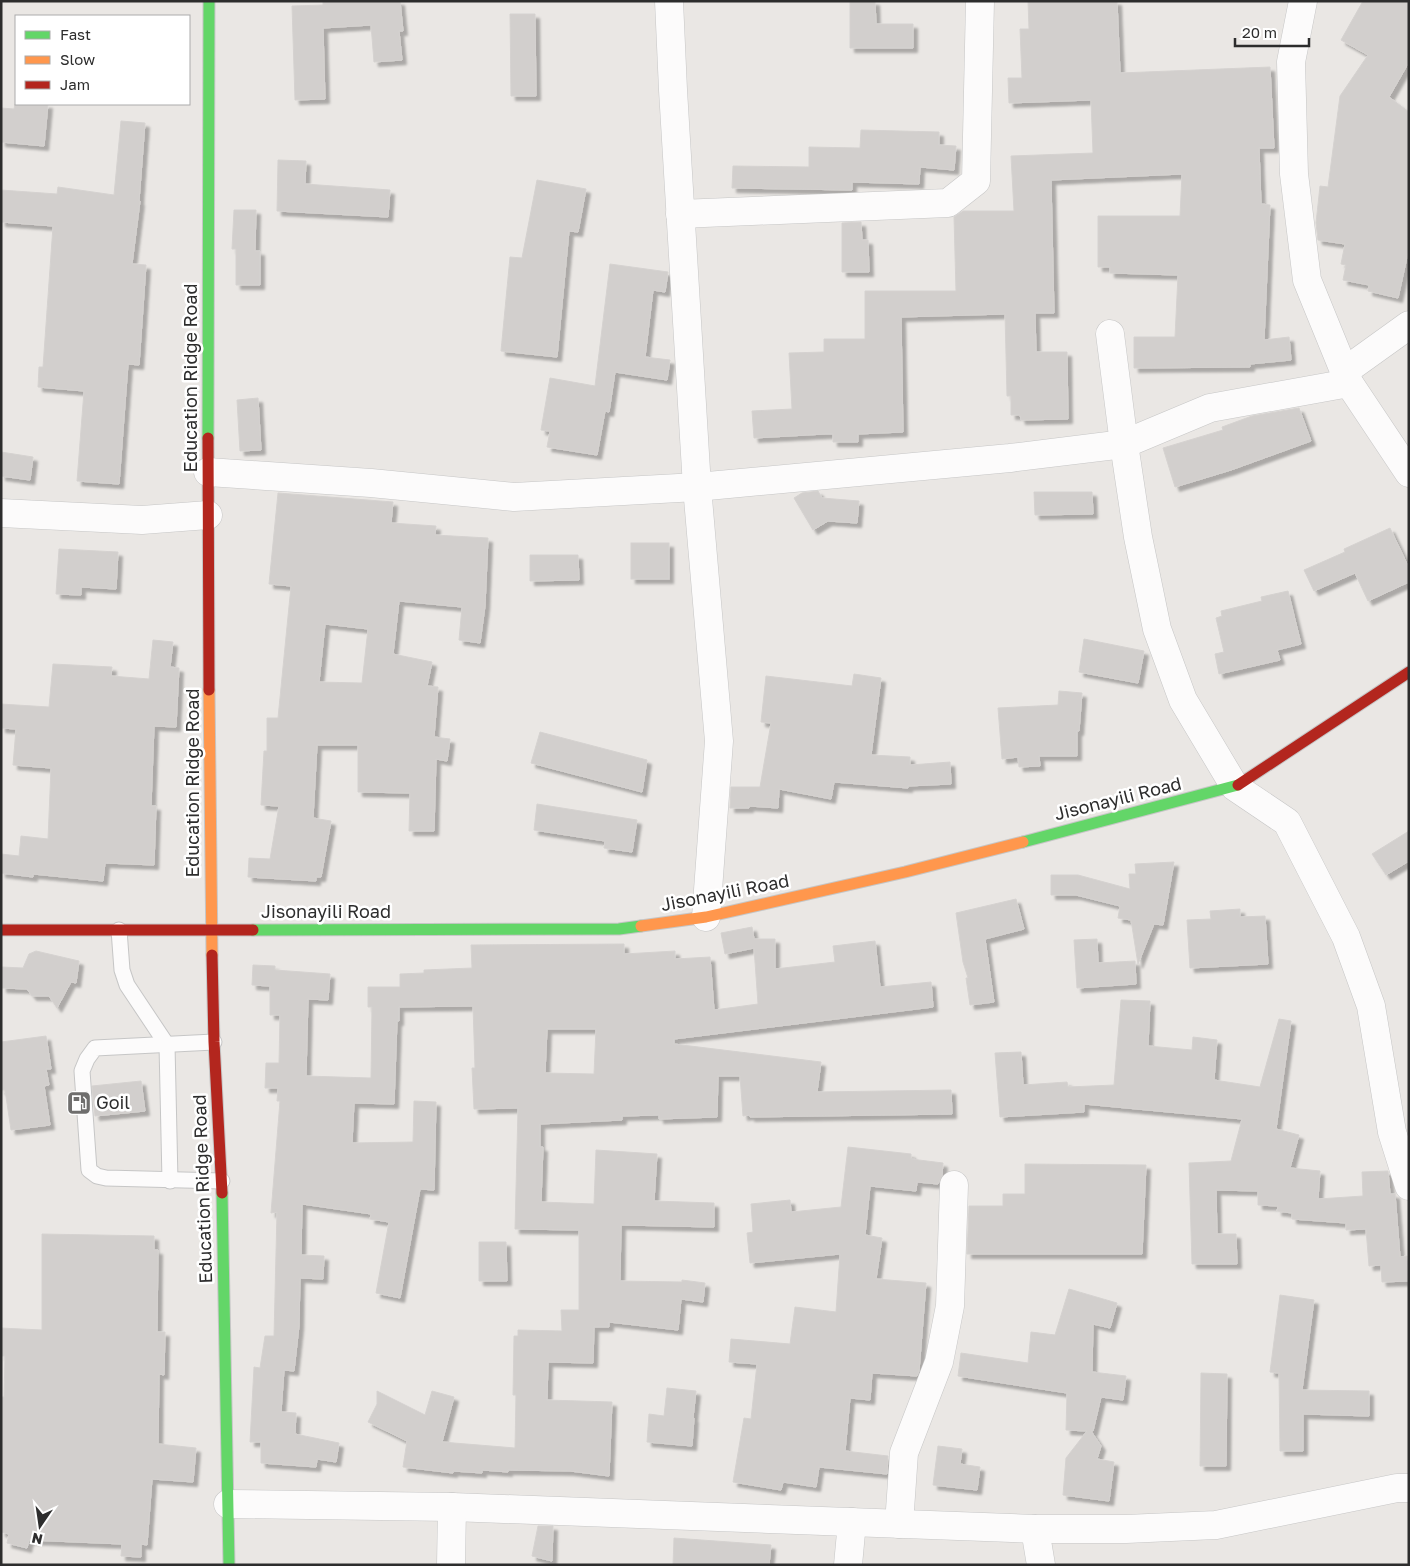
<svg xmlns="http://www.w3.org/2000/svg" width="1410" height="1566" viewBox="0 0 1410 1566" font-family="'Golos Text',sans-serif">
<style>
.building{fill:#d2cfcd;stroke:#d5d2d0;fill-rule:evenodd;filter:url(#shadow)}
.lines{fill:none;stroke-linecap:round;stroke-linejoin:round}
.lane-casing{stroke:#c6c6c6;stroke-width:17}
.street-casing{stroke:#c6c6c6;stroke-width:29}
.fast-casing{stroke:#c6c6c6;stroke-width:13}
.slow-casing{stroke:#c6c6c6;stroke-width:13}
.jam-casing{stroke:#c6c6c6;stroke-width:13}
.lane{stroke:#fcfbfb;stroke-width:15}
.street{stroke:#fcfbfb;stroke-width:28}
.fast{stroke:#63d668;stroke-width:11}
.slow{stroke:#ff974d;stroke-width:11}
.jam{stroke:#b3261e;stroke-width:11}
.labels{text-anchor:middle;stroke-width:5;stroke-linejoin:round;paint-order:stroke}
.street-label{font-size:18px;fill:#2d2d2d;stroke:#fff}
.poi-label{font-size:18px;fill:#2d2d2d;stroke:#fff;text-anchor:start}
</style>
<defs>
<filter id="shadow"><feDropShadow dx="4.5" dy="4.5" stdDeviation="1" flood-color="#0004"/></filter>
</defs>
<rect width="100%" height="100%" fill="#eae7e4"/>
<g class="building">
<path d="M323,1H400L403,31H399L402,60L374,62L371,25L323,28L325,99L295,100L292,6L323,5Z"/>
<path d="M850,1H875L876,24H913V48H850Z"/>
<path d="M1028,1H1117L1120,73L1270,67L1274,148H1259L1261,204L1270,205L1264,340L1289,337L1291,360L1250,364V367L1134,368V337H1175L1178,275L1110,273V267H1098V216H1180L1182,174L1051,180L1054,313H1035L1036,352H1067L1068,419L1021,420L1020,415H1011V396H1007L1005,314L901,317L903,432L858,434V442H833V434H825L754,438L752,411L792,409L789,353L824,352V339H865V291H956L954,217L963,211H1014L1011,156L1093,153L1091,100L1009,103L1008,78H1022L1020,29H1029Z"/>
<path d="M1363,1H1409V62L1389,97L1409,112V248L1398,298L1368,291L1369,285L1343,280L1346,265L1341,264L1345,244L1318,240L1316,223L1320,186L1328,187L1340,96L1368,55L1341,40Z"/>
<path d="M510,14H535L536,96H511Z"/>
<path d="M15,104H48L44,146L1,142V108L14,109Z"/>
<path d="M121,121L145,123L139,201H140L132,264L146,265L139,365L128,364L119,484L77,481L84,391L38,387L39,367H43L53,226L1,222V190L57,194L58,187L114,195Z"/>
<path d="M861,130L939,132V145L956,146L954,170L920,167L919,184L852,182V190L732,188L733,166L809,167V147L860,148Z"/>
<path d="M278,160L306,161L305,184L390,190L388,217L277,211Z"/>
<path d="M537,180L586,189L578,232L569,231L557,357L501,351L510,257L522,258Z"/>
<path d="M234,210H256L255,251H260V285H236V249H232Z"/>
<path d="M861,222L862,240H868L869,272H842V223Z"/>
<path d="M610,264L668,272L665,292L653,290L645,357L670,360L667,380L615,372L609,412L605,411L597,455L547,447L550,431L541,430L550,378L595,386Z"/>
<path d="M258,398L261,450L240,451L237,400Z"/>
<path d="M1299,408L1311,441L1231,470L1175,487L1163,448L1223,430L1222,427L1252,416Z"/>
<path d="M1,452L33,457L30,480L1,476Z"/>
<path d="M818,491L822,498L859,501L857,523L828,521L813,530L794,498L802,493Z"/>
<path d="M1034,492H1092L1093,514L1035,515Z"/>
<path d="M278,493L393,502L391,523L436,526L435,535L488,538L485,606L480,643L459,640L462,607L399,601L393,654L432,662L427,686L438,687L434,737L450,739L447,761L436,759L434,831H409L410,793L358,792V745H317L313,818L331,821L321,877H316V881L248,877L249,858L270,859L279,806L261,805L264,751H267V718H278L291,586L269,584ZM325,624L368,629L362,683L319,682Z"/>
<path d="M1390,528L1409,568V582L1368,601L1355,573L1314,591L1304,570L1345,552L1344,549Z"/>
<rect x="631" y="543" width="38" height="36"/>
<path d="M59,549L118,552L116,589L81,587V595L56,594Z"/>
<path d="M530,555H578L579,580L530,581Z"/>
<path d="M1288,591L1301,644L1277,650L1280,660L1219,674L1215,654L1224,652L1216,618L1222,616L1221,611L1262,601L1261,597Z"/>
<path d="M1084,639L1144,651L1138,683L1079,672Z"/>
<path d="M153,640L173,642L170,667L179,668L176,727L154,726L151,806H156L154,865L105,863L103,881L33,874V877L1,873V854L19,856L21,836L48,839L51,768L13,765L16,729L1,728V704L49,707L53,664L112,667L111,676L149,679Z"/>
<path d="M854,674L881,678L871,755L910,757V765L950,762L951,784L908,786V788L834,782L831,799L779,789L778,808L749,806V808H730L731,787H760L771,723L761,722L766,676L852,686Z"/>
<path d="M1059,691L1082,693L1079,731H1077V756H1039L1040,766L1019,767L1018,757L1002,759L998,708L1058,705Z"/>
<path d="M540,732L647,760L642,792L531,763Z"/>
<path d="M537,804L637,820L632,852L604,848L605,841L534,830Z"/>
<path d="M1409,831V861L1386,875L1372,854Z"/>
<path d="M1174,862L1163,925L1154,924L1138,964L1131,920L1118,918L1120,906L1076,895H1051V875H1078L1130,889L1129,874H1136L1135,864Z"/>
<path d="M1016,899L1024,929L985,939L994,1002L970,1005L966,978H968L963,962L956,913Z"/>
<path d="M1240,909V917L1265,916L1268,964L1190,968L1187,920L1211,919L1210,911Z"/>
<path d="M752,927L754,939H775V969L835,962L833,946L875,941L880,987L931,982L933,1007L674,1039V1044L821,1062L817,1092L951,1090L952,1114L750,1117V1115L743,1116L740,1076H718L717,1117L659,1119V1115L622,1116V1120L540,1124V1147H543L541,1202L594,1204L596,1150L657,1154L654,1201L714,1203V1227L621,1225L620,1281L682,1282V1280L705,1283L703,1302L681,1299L678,1330L609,1322V1327H594L593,1363L548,1362L547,1400L612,1402L609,1476L570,1471L508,1470V1472L482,1470V1473L453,1471V1473L403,1467L407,1441L368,1422L377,1404V1391L425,1415L432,1391L454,1397L442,1442L515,1448L516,1395H513L514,1336H518V1330L562,1331L561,1310H579V1230L515,1229L518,1108L474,1109L472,1068H475L473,1006L399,1007V1021H397L394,1104L354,1103L352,1143L413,1142L414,1101L436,1102L434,1190L420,1189L400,1298L376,1293L389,1222L370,1219L371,1214L302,1204L301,1255L324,1256L323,1279L300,1278L299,1326L294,1371L284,1370L281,1412L296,1413L295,1434L339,1443L336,1462L317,1459L316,1467L261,1463V1442H250L254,1367L260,1368L265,1336H274L277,1212L271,1213L280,1101H277L278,1088H265L266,1063H279L280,1015H270V986L252,985L253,965L275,966V970L330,974L328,1000L308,999L306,1076L371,1078L372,1007H368V987H400V974L424,973V970L472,968L471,945L624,944V954L675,951V959L710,957L714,1010L758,1004L754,948L725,954L721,933ZM547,1029H596L594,1074L545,1073Z"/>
<path d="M1097,939L1098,963L1135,961L1136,984L1077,988L1074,940Z"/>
<path d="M36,951L79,961L76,983L71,982L57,1008L49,996H32L27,989L2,988V967L23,968L29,954Z"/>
<path d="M1121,1000L1150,1001L1148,1046L1192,1050L1193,1037L1217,1040L1214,1080L1260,1087L1279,1019L1291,1021L1276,1129L1299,1135L1290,1168L1320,1171L1318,1199L1363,1196L1362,1172L1388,1171L1390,1194H1395L1400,1257L1407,1256L1408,1281L1382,1282L1381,1265L1369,1266L1366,1229L1346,1230V1223L1292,1219V1213L1277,1211L1278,1206L1258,1205V1191L1216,1190L1217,1234H1236L1237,1264H1192L1189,1163L1231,1161L1242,1119L1084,1104V1112L1000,1117L995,1053L1021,1052L1023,1085L1067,1082L1068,1087L1114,1085Z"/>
<path d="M46,1036L51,1069H46L49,1085L44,1086L50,1125L11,1130L5,1090H1V1042Z"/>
<path d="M141,1081L145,1111L95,1116L92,1086Z"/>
<path d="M848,1147L911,1154V1159L943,1163L942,1176L938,1184L917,1182L916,1191L870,1186L865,1235L882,1238L876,1279L926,1283L919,1371L917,1376L872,1373L870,1400L850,1398L845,1451L888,1456L887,1474L819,1467L816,1487L783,1482L781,1490L733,1482L744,1418L751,1419L757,1364L729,1362L731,1339L790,1344L795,1307L836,1312L840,1254L750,1263L747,1233L753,1232L751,1204L790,1200L791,1212L841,1207Z"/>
<path d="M1025,1164L1146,1165L1142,1254H967L969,1206H1003V1194H1025Z"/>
<path d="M42,1234L154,1236V1250H158L157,1332H165L164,1375L159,1374L158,1444L196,1448L193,1482L152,1479L147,1545L141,1544V1557L121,1556L122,1544L29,1540L27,1548L7,1543L9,1534L1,1532V1397H4L5,1356H1V1328L42,1330Z"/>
<path d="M479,1242H506L507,1281H479Z"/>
<path d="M1069,1289L1117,1303L1110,1328L1093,1324L1092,1372L1126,1376L1123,1400L1101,1397L1093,1431H1091L1101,1446L1097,1459L1114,1462L1109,1501L1063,1495L1066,1458L1087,1431L1066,1430L1067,1393L958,1376L961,1353L1028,1363L1031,1332L1055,1335Z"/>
<path d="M1280,1295L1314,1300L1302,1390L1369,1391V1416L1303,1414V1451H1280L1279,1373L1270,1372Z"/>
<path d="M1201,1373L1227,1374L1226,1466H1200Z"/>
<path d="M667,1388L696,1391L693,1418H694L692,1446L647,1442L649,1414L664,1416Z"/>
<path d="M938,1446L962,1449L960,1464L980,1467L977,1490L933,1485Z"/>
<path d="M538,1526H553L552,1561L532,1556Z"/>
<path d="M674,1538L771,1545L769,1565H673Z"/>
</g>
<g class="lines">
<defs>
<g id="lane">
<path d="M119,930L122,970L127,985L167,1045L170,1181"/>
<path d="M214,1042L95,1048L87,1059L82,1071L89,1170L97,1176L106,1178L222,1181"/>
</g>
<g id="street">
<path d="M669,1L673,90L697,487L719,741L706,917"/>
<path d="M1303,1L1291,62L1294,174L1307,280L1349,383L1409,473"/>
<path d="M680,214L948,203L976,181L980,1"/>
<path d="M1110,334L1124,444L1138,537L1157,629L1183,700L1235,787L1287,822L1346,937L1371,1006L1392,1132L1409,1186"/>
<path d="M1345,371L1409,325"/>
<path d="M208,472L371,483L514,497L697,487L1010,458L1124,444L1210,408L1349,383"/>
<path d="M1,513L142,520L208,515"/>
<path d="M228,1504L452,1507L1035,1529H1126L1216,1525L1397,1488H1409"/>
<path d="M899,1524L904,1453L939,1362L950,1306L954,1185"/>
<path d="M1035,1529L1041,1565"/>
<path d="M451,1565L452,1507"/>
<path d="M848,1565L852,1522"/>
</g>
<g id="fast">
<path d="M208,438L209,1"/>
<path d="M1023,842L1238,785"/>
<path d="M253,930L619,929L641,926"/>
<path d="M222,1193L229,1565"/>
</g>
<g id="slow">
<path d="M209,690L212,955"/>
<path d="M641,926L706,917L905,872L1023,842"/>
</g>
<g id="jam">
<path d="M208,438L209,690"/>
<path d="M1238,785L1409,672"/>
<path d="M1,930H253"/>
<path d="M212,955L214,1042L222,1193"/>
</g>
</defs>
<use href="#lane" class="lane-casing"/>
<use href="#street" class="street-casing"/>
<use href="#fast" class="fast-casing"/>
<use href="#slow" class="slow-casing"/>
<use href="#jam" class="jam-casing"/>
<use href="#lane" class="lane"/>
<use href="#street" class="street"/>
<use href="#fast" class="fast"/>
<use href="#slow" class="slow"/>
<use href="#jam" class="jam"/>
</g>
<defs>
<symbol id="fuel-square" viewBox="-11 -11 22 22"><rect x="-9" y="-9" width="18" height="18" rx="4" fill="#6f6e6d" stroke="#fff"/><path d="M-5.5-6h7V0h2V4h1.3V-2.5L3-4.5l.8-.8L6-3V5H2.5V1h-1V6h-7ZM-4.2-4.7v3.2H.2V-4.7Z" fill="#fff"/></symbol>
</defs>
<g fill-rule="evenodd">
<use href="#fuel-square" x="65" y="1089" width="28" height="28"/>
</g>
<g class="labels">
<g class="street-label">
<text transform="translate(191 378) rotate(-90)" y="6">Education Ridge Road</text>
<text transform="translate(193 783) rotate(-90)" y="6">Education Ridge Road</text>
<text transform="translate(1118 799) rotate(-14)" y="6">Jisonayili Road</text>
<text transform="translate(725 893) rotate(-11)" y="6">Jisonayili Road</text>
<text x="326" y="918">Jisonayili Road</text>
<text transform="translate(203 1189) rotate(-92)" y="6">Education Ridge Road</text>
</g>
<g class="poi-label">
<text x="96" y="1109">Goil</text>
</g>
</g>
<rect width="1410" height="1566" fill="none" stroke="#2d2d2d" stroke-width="5"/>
<rect x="15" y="15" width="175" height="90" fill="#ffffff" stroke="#ababab"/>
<rect x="25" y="31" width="25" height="8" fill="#63d668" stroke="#ababab"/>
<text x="60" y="40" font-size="15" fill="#2d2d2d">Fast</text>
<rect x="25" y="56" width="25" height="8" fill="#ff974d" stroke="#ababab"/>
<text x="60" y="65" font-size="15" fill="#2d2d2d">Slow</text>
<rect x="25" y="81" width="25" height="8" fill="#b3261e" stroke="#ababab"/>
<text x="60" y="90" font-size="15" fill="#2d2d2d">Jam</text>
<g transform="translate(40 1526) rotate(193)" stroke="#ffffff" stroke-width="4" paint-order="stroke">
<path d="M0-4L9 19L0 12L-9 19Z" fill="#2d2d2d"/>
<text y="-8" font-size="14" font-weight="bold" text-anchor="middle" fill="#2d2d2d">N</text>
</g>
<path d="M1235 38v8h74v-8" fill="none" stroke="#2d2d2d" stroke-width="2.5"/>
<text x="1242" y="38" font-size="15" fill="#2d2d2d" stroke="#ffffff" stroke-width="4" paint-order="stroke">20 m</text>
</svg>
